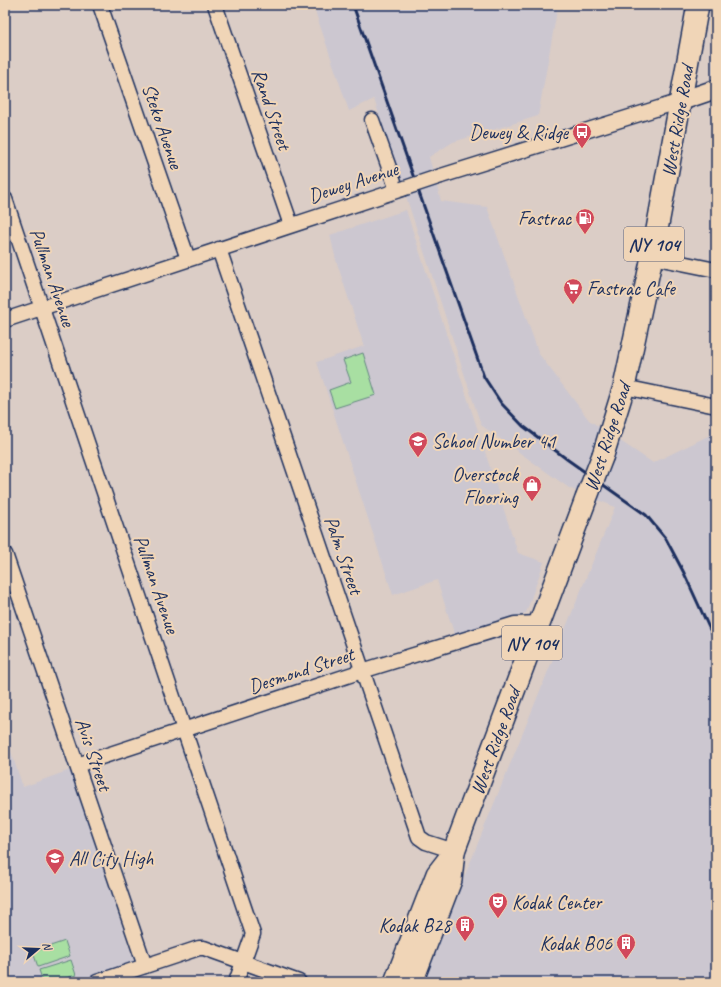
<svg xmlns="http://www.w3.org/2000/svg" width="721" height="987" viewBox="0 0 721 987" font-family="Caveat,sans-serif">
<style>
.built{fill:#ccc7d0}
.green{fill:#a8dfa2;stroke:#628780}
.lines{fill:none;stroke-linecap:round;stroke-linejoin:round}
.minor-casing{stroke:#1b2f5e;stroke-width:17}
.major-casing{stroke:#1b2f5e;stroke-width:21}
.highway-casing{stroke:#1b2f5e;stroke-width:24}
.minor{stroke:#f0d5b7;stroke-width:14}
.major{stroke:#f0d5b7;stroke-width:18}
.highway{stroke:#f0d5b7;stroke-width:21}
.rail{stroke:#1b2f5e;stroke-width:3}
.minor-bridge-casing{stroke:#1b2f5e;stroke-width:17;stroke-linecap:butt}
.highway-bridge-casing{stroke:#1b2f5e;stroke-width:24;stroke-linecap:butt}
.minor-bridge{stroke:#f0d5b7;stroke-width:14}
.highway-bridge{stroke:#f0d5b7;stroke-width:21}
.labels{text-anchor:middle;stroke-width:4;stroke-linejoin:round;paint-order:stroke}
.shield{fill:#f0d5b7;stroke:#5b6179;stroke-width:1}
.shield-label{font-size:19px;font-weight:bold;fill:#1b2f5e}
.street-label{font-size:20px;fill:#1b2f5e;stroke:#f0d5b7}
.poi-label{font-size:20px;fill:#1b2f5e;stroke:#f0d5b7;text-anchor:end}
</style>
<rect width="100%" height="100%" fill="#dbcdc6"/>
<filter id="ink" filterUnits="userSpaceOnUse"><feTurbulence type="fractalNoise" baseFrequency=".025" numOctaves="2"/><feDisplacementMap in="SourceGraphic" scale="8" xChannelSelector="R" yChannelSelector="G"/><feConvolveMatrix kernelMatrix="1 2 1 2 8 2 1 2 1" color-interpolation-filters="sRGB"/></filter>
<g filter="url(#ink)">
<g class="built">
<path d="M313,5H558L538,116L453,142L429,157L441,201L487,207L539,354L589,420L653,463L710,435L716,436V982H422L482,833L615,507L569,488L481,425L374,99L349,111Z"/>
<path d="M406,210L518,553L544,562L526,613L455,636L437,580L393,595L317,362L364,346L336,260L330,235Z"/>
<path d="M5,734L23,787L70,770L134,962L76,982H5Z"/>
</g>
<g class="green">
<path d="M363,353L376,395L335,408L329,390L351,382L343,360Z"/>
<path d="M65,941L70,956L38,967L33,952Z"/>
<path d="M71,960L76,975L53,982H43L39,970Z"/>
</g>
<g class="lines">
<defs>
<g id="minor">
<path d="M100,5L188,259"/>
<path d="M215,5L291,225"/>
<path d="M372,120L397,190"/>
<path d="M441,176L681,101"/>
<path d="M5,199L253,934L236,982"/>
<path d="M219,249L419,837L426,842L454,851"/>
<path d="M652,257L716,270"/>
<path d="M5,320L402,189"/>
<path d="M624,387L716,406"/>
<path d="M5,554L145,966"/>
<path d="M77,765L362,671L515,624L539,623"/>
<path d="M97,982L199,948H204L299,982"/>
</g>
<path id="major" d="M681,101L716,89"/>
<g id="highway">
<path d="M603,455L624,387L652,257L698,5"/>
<path d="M395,982L437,874L454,852"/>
<path d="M412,982L451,880L454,851L586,499"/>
</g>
</defs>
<use href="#minor" class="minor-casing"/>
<use href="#major" class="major-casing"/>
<use href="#highway" class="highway-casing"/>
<use href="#minor" class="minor"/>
<use href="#major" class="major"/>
<use href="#highway" class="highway"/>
<path class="rail" d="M353,5L484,377L501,403L523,426L568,460L646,515L666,539L684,573L716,643"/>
<defs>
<path id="minor-bridge" d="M402,189L441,176"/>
<path id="highway-bridge" d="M586,499L603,455"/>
</defs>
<use href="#minor-bridge" class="minor-bridge-casing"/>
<use href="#highway-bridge" class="highway-bridge-casing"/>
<use href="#minor-bridge" class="minor-bridge"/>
<use href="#highway-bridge" class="highway-bridge"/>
</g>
</g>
<defs>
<symbol id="bus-pin" viewBox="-11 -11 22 30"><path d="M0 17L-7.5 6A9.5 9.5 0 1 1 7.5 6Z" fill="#d1495b" stroke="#f0d5b7"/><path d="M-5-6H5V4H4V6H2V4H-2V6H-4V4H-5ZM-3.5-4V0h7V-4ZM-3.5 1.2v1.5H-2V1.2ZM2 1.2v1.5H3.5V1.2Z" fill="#fff"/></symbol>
<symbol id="fuel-pin" viewBox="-11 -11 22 30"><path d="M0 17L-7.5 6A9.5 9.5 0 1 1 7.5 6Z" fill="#d1495b" stroke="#f0d5b7"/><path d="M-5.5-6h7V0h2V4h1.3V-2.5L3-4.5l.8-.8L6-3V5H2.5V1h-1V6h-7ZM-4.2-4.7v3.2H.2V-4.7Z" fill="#fff"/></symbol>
<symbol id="supermarket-pin" viewBox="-11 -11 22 30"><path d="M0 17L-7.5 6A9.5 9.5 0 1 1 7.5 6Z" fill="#d1495b" stroke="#f0d5b7"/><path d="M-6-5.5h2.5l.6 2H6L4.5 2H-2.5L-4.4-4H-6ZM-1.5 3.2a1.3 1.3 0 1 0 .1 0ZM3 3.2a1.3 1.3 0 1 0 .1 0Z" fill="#fff"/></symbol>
<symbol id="school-pin" viewBox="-11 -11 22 30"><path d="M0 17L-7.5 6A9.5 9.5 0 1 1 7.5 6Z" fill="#d1495b" stroke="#f0d5b7"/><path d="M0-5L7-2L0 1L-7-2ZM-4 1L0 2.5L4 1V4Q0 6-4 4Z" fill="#fff"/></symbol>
<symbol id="shop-pin" viewBox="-11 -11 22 30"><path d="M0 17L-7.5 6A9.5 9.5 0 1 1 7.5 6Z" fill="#d1495b" stroke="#f0d5b7"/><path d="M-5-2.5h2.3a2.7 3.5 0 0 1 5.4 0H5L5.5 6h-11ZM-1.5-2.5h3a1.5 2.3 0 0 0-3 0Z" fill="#fff"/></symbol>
<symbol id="theatre-pin" viewBox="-11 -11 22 30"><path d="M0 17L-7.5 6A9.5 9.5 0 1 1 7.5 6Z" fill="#d1495b" stroke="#f0d5b7"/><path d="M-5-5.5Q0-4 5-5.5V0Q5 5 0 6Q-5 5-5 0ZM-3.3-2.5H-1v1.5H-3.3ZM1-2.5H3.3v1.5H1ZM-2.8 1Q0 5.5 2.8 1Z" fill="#fff"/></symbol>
<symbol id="building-pin" viewBox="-11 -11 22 30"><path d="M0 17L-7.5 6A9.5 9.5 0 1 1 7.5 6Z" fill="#d1495b" stroke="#f0d5b7"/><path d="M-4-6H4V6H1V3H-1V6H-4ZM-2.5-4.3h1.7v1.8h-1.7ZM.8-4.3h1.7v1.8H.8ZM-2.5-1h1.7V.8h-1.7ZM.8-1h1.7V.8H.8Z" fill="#fff"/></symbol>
</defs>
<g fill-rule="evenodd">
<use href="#bus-pin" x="571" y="121" width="22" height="30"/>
<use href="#fuel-pin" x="574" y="207" width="22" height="30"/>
<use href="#supermarket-pin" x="562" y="277" width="22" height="30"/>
<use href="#school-pin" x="407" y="430" width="22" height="30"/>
<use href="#shop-pin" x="521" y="474" width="22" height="30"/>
<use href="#school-pin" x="44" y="847" width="22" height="30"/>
<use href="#theatre-pin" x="487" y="891" width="22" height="30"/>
<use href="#building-pin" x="454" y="914" width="22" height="30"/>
<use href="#building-pin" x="615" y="932" width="22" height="30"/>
</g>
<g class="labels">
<g class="shield">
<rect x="624" y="227" width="60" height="34" rx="3"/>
<rect x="502" y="626" width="60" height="34" rx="3"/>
</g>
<g class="shield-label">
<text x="654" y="251">NY 104</text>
<text x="532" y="650">NY 104</text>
</g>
<g class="street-label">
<text transform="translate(272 109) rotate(71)" y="7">Rand Street</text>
<text transform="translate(677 121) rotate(-80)" y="7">West Ridge Road</text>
<text transform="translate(163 126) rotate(71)" y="7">Steko Avenue</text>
<text transform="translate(353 182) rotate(-18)" y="7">Dewey Avenue</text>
<text transform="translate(53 277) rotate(71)" y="7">Pullman Avenue</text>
<text transform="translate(607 437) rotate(-72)" y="7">West Ridge Road</text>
<text transform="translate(344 555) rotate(71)" y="7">Palm Street</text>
<text transform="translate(157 584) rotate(71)" y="7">Pullman Avenue</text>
<text transform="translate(301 670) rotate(-18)" y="7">Desmond Street</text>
<text transform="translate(495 741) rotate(-70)" y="7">West Ridge Road</text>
<text transform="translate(94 754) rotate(71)" y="7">Avis Street</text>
</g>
<g class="poi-label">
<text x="568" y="139">Dewey &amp; Ridge</text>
<text x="571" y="225">Fastrac</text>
<text x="587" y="295" text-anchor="start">Fastrac Cafe</text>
<text x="432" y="448" text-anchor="start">School Number 41</text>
<text x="518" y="481">Overstock<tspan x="518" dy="23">Flooring</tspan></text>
<text x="69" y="865" text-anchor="start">All City High</text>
<text x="512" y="909" text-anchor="start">Kodak Center</text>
<text x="451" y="932">Kodak B28</text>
<text x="612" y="950">Kodak B06</text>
</g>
</g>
<rect width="721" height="987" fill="none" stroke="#f0d5b7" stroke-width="20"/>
<rect x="10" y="10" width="701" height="967" fill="none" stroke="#1b2f5e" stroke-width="1.5" filter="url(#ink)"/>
<g transform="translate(38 949) rotate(71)" stroke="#f0d5b7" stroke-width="3" paint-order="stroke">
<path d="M0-3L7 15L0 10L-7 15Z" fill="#1b2f5e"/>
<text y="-6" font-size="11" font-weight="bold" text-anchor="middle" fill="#1b2f5e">N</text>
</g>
</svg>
